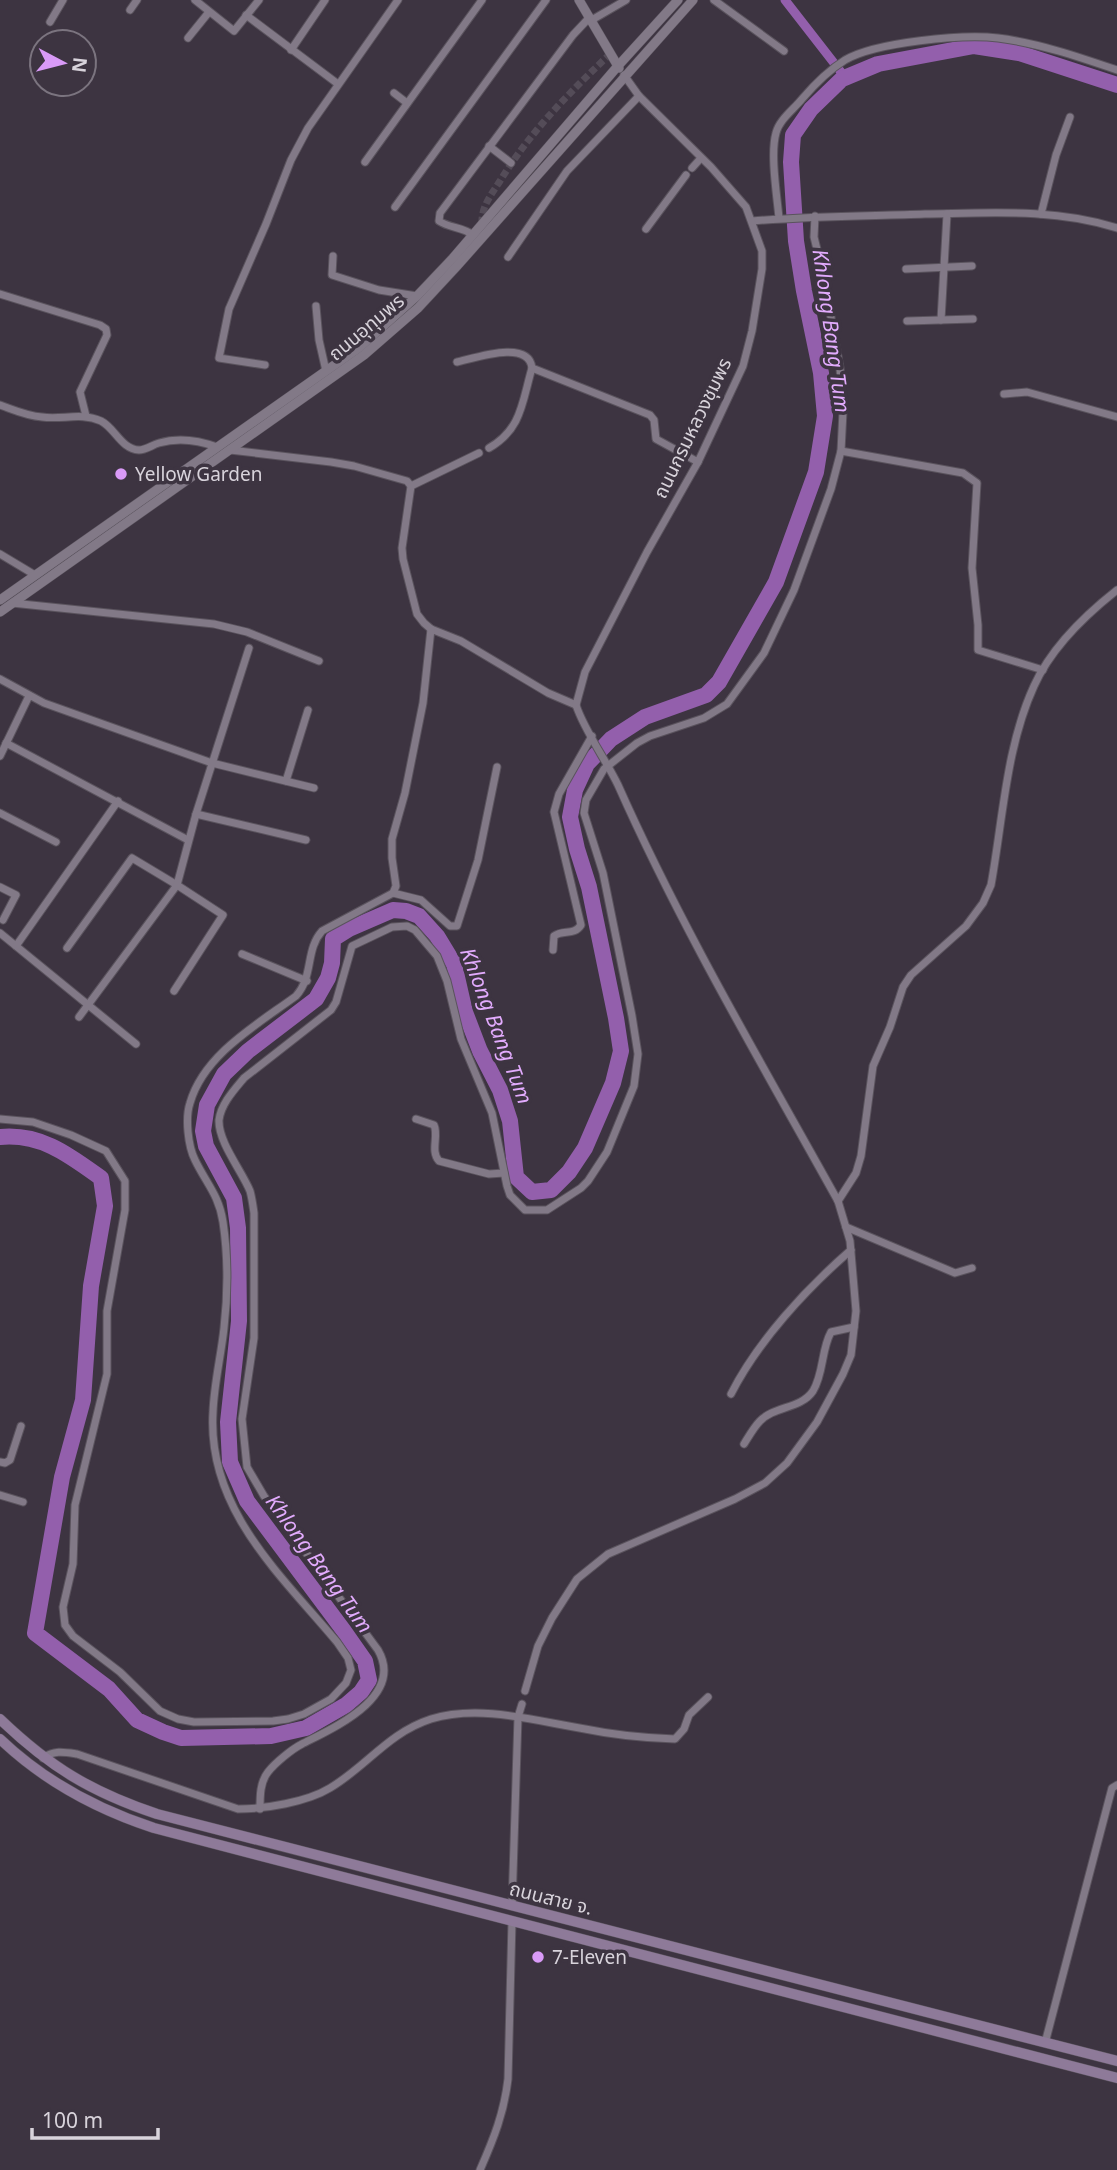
<svg xmlns="http://www.w3.org/2000/svg" width="1117" height="2170" viewBox="0 0 1117 2170" font-family="'Noto Sans','Noto Sans Thai',sans-serif">
<style>
.lines{fill:none;stroke-linecap:round;stroke-linejoin:round}
.canal{stroke:#935fac;stroke-width:9}
.river{stroke:#935fac;stroke-width:16}
.minor-tunnel{stroke:#544c58;stroke-width:7;stroke-dasharray:7 3.5;stroke-linecap:butt}
.minor-casing{stroke:#5a535d;stroke-width:9}
.tertiary-casing{stroke:#5a535d;stroke-width:10}
.secondary-casing{stroke:#5a535d;stroke-width:11}
.minor{stroke:#827987;stroke-width:7}
.tertiary{stroke:#827987;stroke-width:9}
.secondary{stroke:#8e7a99;stroke-width:10}
.poi-dot{fill:#d99af7;stroke:#3d3441;stroke-width:2.5}
.labels{text-anchor:middle;stroke-width:7;stroke-linejoin:round;paint-order:stroke}
.street-label{font-size:19px;fill:#d8d3db;stroke:#3d3441}
.poi-label{font-size:19px;fill:#d8d3db;stroke:#3d3441;text-anchor:start}
.water-label{font-size:21px;font-style:italic;fill:#e2abfd;stroke:#3d3441}
</style>
<rect width="100%" height="100%" fill="#3d3441"/>
<g class="lines">
<path class="canal" d="M785,0L841,72L842,80"/>
<path class="river" d="M0,1137C41,1133 69,1155 101,1178L105,1206L91,1286L83,1400L62,1477L35,1633L109,1689L137,1720L163,1732L181,1738L271,1736L306,1728L346,1705L361,1692L369,1680L365,1661L344,1631L247,1501L230,1462L228,1422L239,1321L238,1228L234,1198L206,1146L203,1131L207,1105L224,1074L248,1051L316,999L328,978L332,963L333,939L349,929L393,910L406,911L419,916L437,936L454,964L465,1012L480,1051L500,1090L510,1121L516,1177L532,1192L551,1190L569,1172L585,1148L613,1083L621,1051L616,1018L589,887L577,849L570,817L575,790L587,764L611,739L645,717L706,695L719,682L776,582L816,472L825,416L821,373L804,291L796,241L791,162L793,135L811,109L842,79L878,64L974,46L1019,53L1117,85"/>
<path class="minor-tunnel" d="M482,224C481,207 491,195 500,181C530,132 569,93 610,54"/>
<defs>
<g id="minor">
<path d="M195,0L234,31L259,0"/>
<path d="M714,0L784,51"/>
<path d="M130,10L137,0"/>
<path d="M246,15L338,84"/>
<path d="M590,21L626,0"/>
<path d="M50,22L63,0"/>
<path d="M188,38L209,12"/>
<path d="M291,50L325,0"/>
<path d="M394,93L407,103"/>
<path d="M489,146L511,163"/>
<path d="M365,162L482,0"/>
<path d="M692,168L701,158"/>
<path d="M395,207L546,0"/>
<path d="M1041,214L1056,155L1070,117"/>
<path d="M779,218C777,196 770,154 776,133C779,120 793,110 802,99C814,85 829,70 845,60C876,42 963,34 998,38C1038,43 1079,57 1117,70"/>
<path d="M752,221C810,216 867,216 925,214C989,213 1055,208 1117,228"/>
<path d="M646,229L686,175"/>
<path d="M473,235C463,227 449,228 439,221L440,213L573,35L589,18"/>
<path d="M333,256L332,275L379,290L417,296"/>
<path d="M508,257L567,171L639,96"/>
<path d="M906,269L972,266"/>
<path d="M0,294L100,325L106,329L107,335L80,392L86,416"/>
<path d="M316,306L319,340L326,371"/>
<path d="M941,320L947,214"/>
<path d="M907,321L973,319"/>
<path d="M457,362C475,358 529,339 532,368C522,402 522,429 489,448"/>
<path d="M265,365L219,358L229,309L266,224L291,160L308,128L398,0"/>
<path d="M532,368L650,415L654,420L656,439L698,462"/>
<path d="M1004,394L1027,392L1117,417"/>
<path d="M0,405C14,410 27,416 42,417C62,420 81,412 101,421C115,428 121,449 139,450C146,450 152,445 159,443C179,437 198,440 217,447"/>
<path d="M230,450L331,462L354,466L407,481L411,486L402,548L403,559L417,614L424,623L431,629L461,641L548,693L576,705"/>
<path d="M841,451L963,473L977,483L972,568L978,625V650L1043,670"/>
<path d="M411,486L479,453"/>
<path d="M0,554L35,575"/>
<path d="M12,603L214,624L247,632L319,661"/>
<path d="M0,679L44,703L212,763L314,788"/>
<path d="M6,743L188,840"/>
<path d="M0,756L29,696"/>
<path d="M286,781L308,710"/>
<path d="M0,813L56,842"/>
<path d="M196,814L306,840"/>
<path d="M0,887L16,895L3,920"/>
<path d="M393,893L421,900L450,926H457L478,860L497,767"/>
<path d="M0,933L136,1044"/>
<path d="M16,946L118,801"/>
<path d="M67,948L132,858L177,885L223,915L174,991"/>
<path d="M553,950L554,936C563,929 574,936 581,925L554,812L559,794L592,736"/>
<path d="M242,954L307,981"/>
<path d="M79,1017L177,885L196,814L249,648"/>
<path d="M0,1119L33,1122L71,1135L106,1151L125,1181V1210L107,1311V1374L75,1505L73,1564L63,1607L65,1625L73,1636L120,1672L160,1711L178,1719L194,1722L273,1721L288,1719L304,1714L331,1699L346,1683L351,1670L348,1658L337,1642C280,1574 207,1509 213,1412C214,1384 221,1356 224,1328C228,1293 228,1256 223,1222C219,1195 206,1183 195,1160C188,1146 185,1118 190,1103C204,1054 258,1024 296,996C314,976 305,950 322,931L393,893L396,886L392,858V839L405,793L423,703L431,629"/>
<path d="M416,1119L434,1125C439,1136 430,1151 439,1161L489,1174L504,1173"/>
<path d="M838,1201L856,1173L861,1156L873,1066L890,1027L903,987L911,975L966,926L983,903L991,885C1003,819 1006,747 1034,686C1051,648 1084,616 1117,590"/>
<path d="M846,1227L955,1273L972,1268"/>
<path d="M731,1394C758,1341 806,1289 851,1250"/>
<path d="M744,1444C749,1436 754,1427 760,1421C774,1406 801,1409 813,1391C824,1373 821,1350 831,1332L854,1327"/>
<path d="M0,1462L5,1463L10,1460L21,1426"/>
<path d="M0,1495L23,1502"/>
<path d="M525,1691L538,1646L552,1618L577,1579L608,1554L735,1499L765,1483L787,1463L817,1422L843,1374L851,1355L856,1311L850,1241L838,1201C762,1064 682,929 618,785C606,760 584,730 576,705L585,672L647,552L698,462L743,366L752,331L762,269V251L746,207L711,167L639,96L624,75"/>
<path d="M43,1758C54,1750 64,1752 77,1754L238,1809C265,1809 307,1802 330,1788C367,1766 388,1733 431,1719C480,1704 536,1721 585,1729C614,1735 645,1738 675,1739L684,1729L689,1715L708,1697"/>
<path d="M260,1809C260,1796 260,1782 268,1772C275,1763 292,1749 302,1744C333,1728 405,1697 378,1650L264,1496L247,1467L242,1419L254,1338V1213C253,1206 252,1198 250,1191C242,1171 218,1142 219,1120C221,1104 234,1090 244,1078L331,1010L336,1002L352,946L392,927L407,926L415,930L437,956L447,981L461,1039L492,1113L507,1186L510,1195L525,1210H547L581,1188L588,1181L607,1152L634,1086L638,1054L632,1016L603,873L584,813L586,800L604,769L637,743L650,736L704,718L727,704L764,653L794,590L831,489L841,451L843,411L840,368L824,278L814,237L815,216"/>
<path d="M512,1906L518,1717L522,1704"/>
<path d="M1045,2043L1112,1788L1117,1785"/>
<path d="M480,2170C494,2138 504,2113 508,2079L512,1921"/>
</g>
<g id="tertiary">
<path d="M579,0L619,68"/>
<path d="M0,600L360,347L417,296L453,258L617,67L678,0"/>
<path d="M0,612L364,355L418,308L457,266L693,0"/>
</g>
<g id="secondary">
<path d="M0,1719C50,1767 91,1792 157,1814L1117,2061"/>
<path d="M0,1739C44,1781 96,1809 154,1828L1117,2078"/>
</g>
</defs>
<use href="#minor" class="minor-casing"/>
<use href="#tertiary" class="tertiary-casing"/>
<use href="#secondary" class="secondary-casing"/>
<use href="#minor" class="minor"/>
<use href="#tertiary" class="tertiary"/>
<use href="#secondary" class="secondary"/>
</g>
<g class="poi-dot">
<circle cx="121" cy="474" r="7"/>
<circle cx="538" cy="1957" r="7"/>
</g>
<g class="labels">
<g class="street-label">
<text transform="translate(366 327) rotate(-40)" y="7">ถนนอุทุมพร</text>
<text transform="translate(692 428) rotate(-64)" y="7">ถนนกรมหลวงชุมพร</text>
<text transform="translate(551 1898) rotate(14)" y="7">ถนนสาย จ.</text>
</g>
<g class="poi-label">
<text x="135" y="481">Yellow Garden</text>
<text x="552" y="1964">7-Eleven</text>
</g>
<g class="water-label">
<text transform="translate(831 331) rotate(82)" y="7">Khlong Bang Tum</text>
<text transform="translate(496 1026) rotate(69)" y="7">Khlong Bang Tum</text>
<text transform="translate(319 1564) rotate(54)" y="7">Khlong Bang Tum</text>
</g>
</g>
<g transform="translate(63 63) rotate(97)"><circle r="33" fill="#3d3441" stroke="#7b747f" stroke-width="2"/>
<path d="M0-5L12 26L0 18L-12 26Z" fill="#d99af7"/>
<text y="-10" font-size="19" font-weight="bold" text-anchor="middle" fill="#d8d3db">N</text>
</g>
<path d="M32 2128v10h126v-10" fill="none" stroke="#d8d3db" stroke-width="3.5"/>
<text x="42" y="2128" font-size="21" fill="#d8d3db" stroke="#3d3441" stroke-width="5" paint-order="stroke">100 m</text>
</svg>
